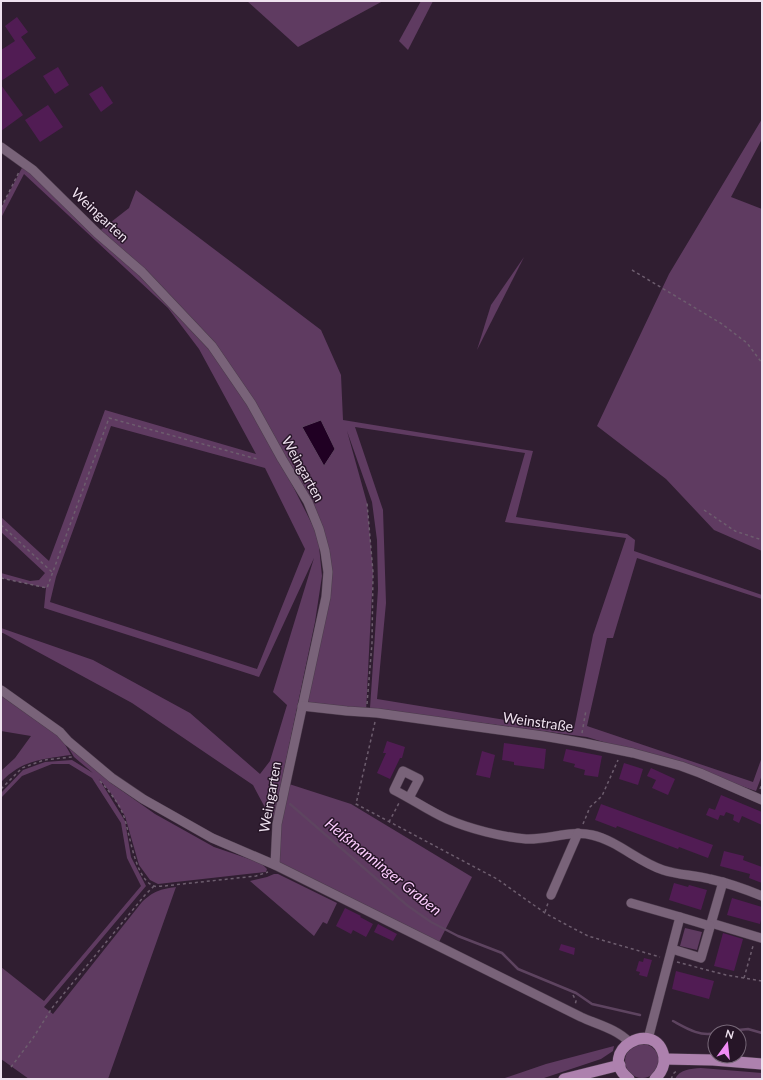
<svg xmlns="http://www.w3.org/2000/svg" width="763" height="1080" viewBox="0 0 763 1080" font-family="Lato,sans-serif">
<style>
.green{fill:#5f3b61;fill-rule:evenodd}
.water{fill:#200023;stroke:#5e4460}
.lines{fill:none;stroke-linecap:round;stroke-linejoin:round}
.stream{stroke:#5e4460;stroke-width:2.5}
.building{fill:#511c54}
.minor-casing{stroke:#4c3c4c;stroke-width:10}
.major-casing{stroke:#4c3c4c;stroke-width:12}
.path{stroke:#6d5d6e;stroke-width:1.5;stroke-dasharray:3 3;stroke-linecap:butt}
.minor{stroke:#796379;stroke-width:9}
.major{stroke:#ad81ae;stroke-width:11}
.labels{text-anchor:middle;stroke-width:3;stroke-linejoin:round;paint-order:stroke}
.street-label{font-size:14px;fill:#efe2ef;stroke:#261527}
.water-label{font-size:15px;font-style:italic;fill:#fcccfe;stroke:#261527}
</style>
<rect width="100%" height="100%" fill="#301e31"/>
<g class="green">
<path d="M247,1H383L298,47Z"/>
<path d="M421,1H433L408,50L399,41Z"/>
<path d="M762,119V139L731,197L762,209V551L714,530L666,479L597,426L669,274Z"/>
<path d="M24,164L97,233L129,208L136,190L321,330L341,375L343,420L533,451L516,517L627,534L635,540L634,551L762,595V599L637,558L613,638H607L587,726L753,782L762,757V775L756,791L681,766L587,737L370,708L378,589L377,540L372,502L347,431L367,503L373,572L366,712L302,706L328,572L319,528L282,459L270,428L235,379L251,403L318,536L322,576L315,622L274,818L270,817L253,785L132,703L3,633H1V628L93,660L190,713L260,774L270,761L287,705L273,692L314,558L259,677L44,608L46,588L1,578V573L30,581L39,580L45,573L1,532V517L49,561L105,410L256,454L199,349L168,308L24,174L1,218V208ZM111,426L265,468L305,549L257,669L50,602L56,577ZM355,427L525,453L505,522L626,538L593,635L574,729L518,722L377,699L386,603L383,510Z"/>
<path d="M524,257L477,350L491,305Z"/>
<path d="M1,692L59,734L71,755C42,759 22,760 1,782V771L15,758L31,736L1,731Z"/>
<path d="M68,747L114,785L155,814L214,847L261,863L267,869L266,872L158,884L150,880L139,865L125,816L110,792L99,779L125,821L131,857L146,886L44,1007L53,1014L142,902C154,891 160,889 176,887L108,1079H29L1,1059V967L44,1001L141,886L127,858L121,823L92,778L69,764H52L22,776L1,798V793L23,770L45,762L72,760L93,773L74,757Z"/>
<path d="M286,783L351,804L472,877L437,946L275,865Z"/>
<path d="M274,874H278L337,903L327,924L323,922L314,936L250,881L267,877Z"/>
<path d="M685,928L702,932L697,950L680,946Z"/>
<circle cx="642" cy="1061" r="17"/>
<path d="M614,1046L613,1051L601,1059L541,1079H502L546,1064Z"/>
<path d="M701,1068L762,1073V1079H675C680,1069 690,1069 701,1068Z"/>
</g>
<path class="water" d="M321,420L335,449L324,466L302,427Z"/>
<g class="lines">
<g class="stream">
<path d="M290,804L408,906L431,922L458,936L502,953L518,969L576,993L592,1004L640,1015"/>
<path d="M673,1021C686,1028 700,1037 715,1033"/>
<path d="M719,1032L748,1029L762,1033"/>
</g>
</g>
<g class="building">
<path d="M17,17L28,32L21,37L36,58L1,81V50L15,41L5,26Z"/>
<path d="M58,67L69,85L55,94L43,76Z"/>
<path d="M1,85L23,115L1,131Z"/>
<path d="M102,86L113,103L101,112L89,94Z"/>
<path d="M48,105L63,127L40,142L25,120Z"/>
<path d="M387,741L405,747L402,758H400L390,779L377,773L386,753H383Z"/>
<path d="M504,743L546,749L544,769L514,765V762L502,760Z"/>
<path d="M566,749L602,756L598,777L584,775L585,770L574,767L575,764L563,761Z"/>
<path d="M482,751L495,755L490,778L476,775Z"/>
<path d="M624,763L643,769L638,785L619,779Z"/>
<path d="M651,768L675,779L668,795L652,788L656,780L647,776Z"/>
<path d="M721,795L762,812V825L742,816L739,823L733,820L734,815L726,812L724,816L720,815L718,820L706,815L709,808L715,810Z"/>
<path d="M601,804L713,845L708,858L679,847L678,849L617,826L616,828L595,820Z"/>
<path d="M724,851L744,856L743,860L762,867V883L749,878L750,874L720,866Z"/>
<path d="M674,883L688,887L689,885L707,890L701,910L669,900Z"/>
<path d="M732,898L762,907V916L760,924L727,915Z"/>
<path d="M345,908L361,916L360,917L373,924L366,937L353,930L351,934L336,926Z"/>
<path d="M378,924L397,934L393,941L374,932Z"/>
<path d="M723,933L743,939L734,971L714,966Z"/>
<path d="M561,944L575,948L574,955L559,950Z"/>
<path d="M644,958L652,960L647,977L639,975L640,972L636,971L639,961L643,962Z"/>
<path d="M676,971L714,981L709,999L672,989Z"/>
</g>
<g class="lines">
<defs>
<g id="minor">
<path d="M1,147L33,170L97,233L142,272L212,346L251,403L282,459L308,502L319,529L325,551L328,572L326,597L277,824L275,865"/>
<path d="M1,690L60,732L68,741L112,778L143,799L212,838L275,865L581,1017C596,1024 617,1029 629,1042"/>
<path d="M302,706L347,711L377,713L543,736L584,743L633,753L681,766L700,773L762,800"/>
<path d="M409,798L419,779L403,771L394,790C412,799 429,811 447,819C470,829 502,837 526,839C549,840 570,830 592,835C618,841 638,862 663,870C678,875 694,875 710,879C728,883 745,889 762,896"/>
<path d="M551,895L578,833"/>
<path d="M631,903L680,917"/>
<path d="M711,923L761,938"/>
<path d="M672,949L701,958L723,882"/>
<path d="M648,1039L680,917L710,926"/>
</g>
<g id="major">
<path d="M664,1059L713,1060L762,1064"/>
<path d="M564,1079L620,1065"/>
<path d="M629,1079C594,1052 656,1016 664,1057C665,1066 661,1073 655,1079"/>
</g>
</defs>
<use href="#minor" class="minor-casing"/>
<use href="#major" class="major-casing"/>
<g class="path">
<path d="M1,208L19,172"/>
<path d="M632,270L722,324L747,343L762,363"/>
<path d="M704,510L735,531L762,540"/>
<path d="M1,525L52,572"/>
<path d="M1,578L47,588L109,418L257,459"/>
<path d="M367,704L372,643L373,572L367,503"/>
<path d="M375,722L356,804L497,879L545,913L565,924L588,936L660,957"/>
<path d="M582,733L586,710"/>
<path d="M100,781C109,791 118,802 123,814C130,831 134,879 154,886C157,887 161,886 164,886L256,876L268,872"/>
<path d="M1,789L22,768L44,760L72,757"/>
<path d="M760,789L762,784"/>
<path d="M389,822L399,803"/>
<path d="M583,824L590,807L602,796L618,760"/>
<path d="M545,912L548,903"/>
<path d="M677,962L726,975L762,981"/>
<path d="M744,978L753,946"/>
<path d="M573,995L576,1001L575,1005"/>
<path d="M11,1067L33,1038L52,1008L145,895L154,886"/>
<path d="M671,1079L674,1073L678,1070"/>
</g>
<use href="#minor" class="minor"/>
<use href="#major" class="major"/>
</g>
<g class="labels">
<g class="street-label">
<text transform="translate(100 215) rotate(43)" y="5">Weingarten</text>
<text transform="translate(303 469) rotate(61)" y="5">Weingarten</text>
<text transform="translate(538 722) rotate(8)" y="5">Weinstraße</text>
<text transform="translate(270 797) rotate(-80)" y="5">Weingarten</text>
</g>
<g class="water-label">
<text transform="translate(383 867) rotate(39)" y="5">Heißmanninger Graben</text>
</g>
</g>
<rect width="763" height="1080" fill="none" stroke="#efe2ef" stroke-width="4"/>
<g transform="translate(727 1044) rotate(15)"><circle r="19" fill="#261527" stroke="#766777"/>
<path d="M0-3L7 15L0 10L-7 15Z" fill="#f08bf5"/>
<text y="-6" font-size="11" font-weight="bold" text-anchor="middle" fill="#efe2ef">N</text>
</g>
</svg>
